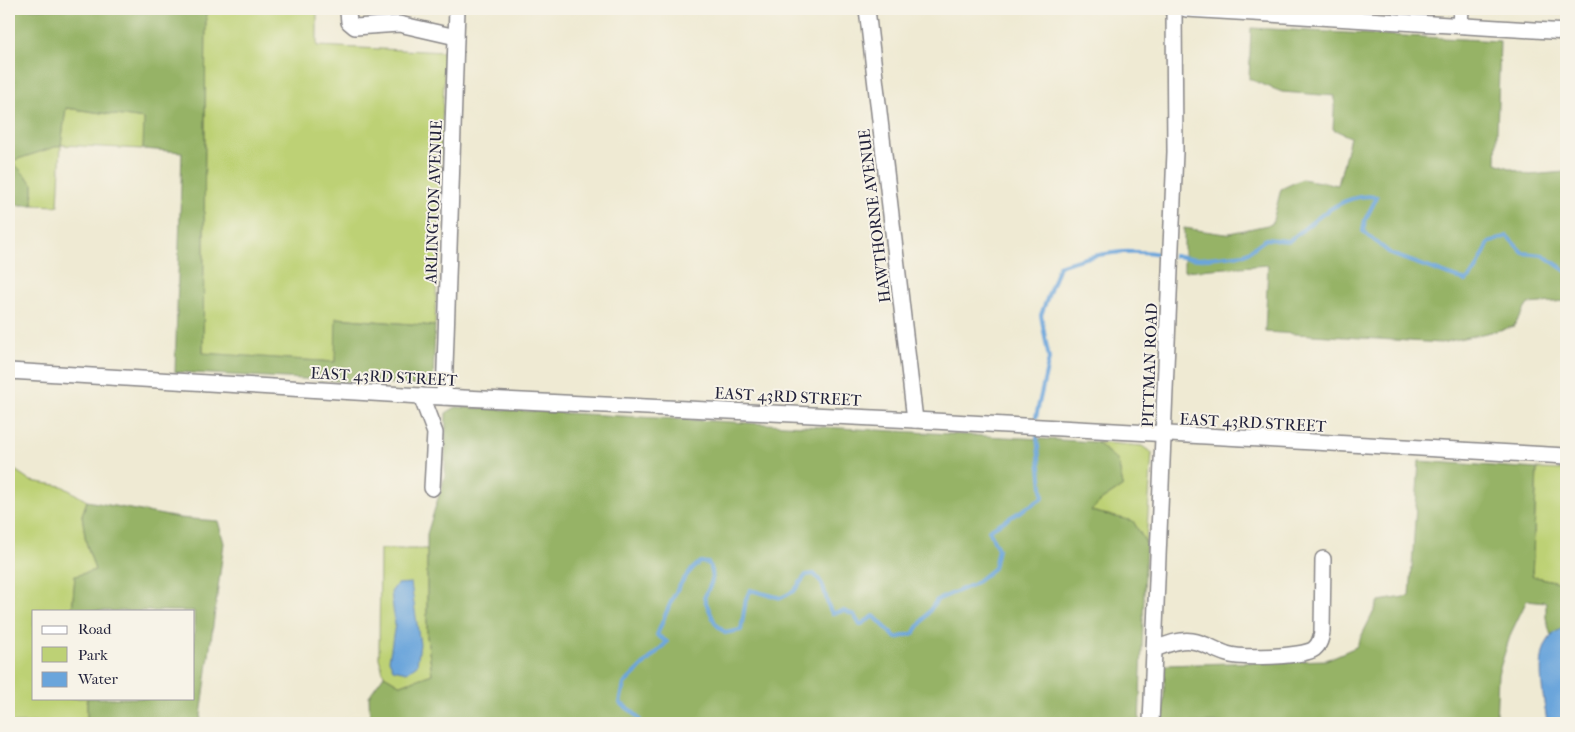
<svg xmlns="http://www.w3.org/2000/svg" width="1575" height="732" viewBox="0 0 1575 732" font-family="'IM FELL French Canon',serif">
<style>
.green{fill:#bdd175;stroke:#707a58}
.forest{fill:#96b366;stroke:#5c6a50}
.water{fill:#6aa5db;stroke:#46648b}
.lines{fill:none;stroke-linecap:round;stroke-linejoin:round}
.stream{stroke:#6aa5db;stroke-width:4}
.minor-casing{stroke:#888687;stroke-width:18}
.minor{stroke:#fff;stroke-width:15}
.labels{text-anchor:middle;stroke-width:4;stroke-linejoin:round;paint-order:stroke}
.street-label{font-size:16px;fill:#22223b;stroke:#f7f3e8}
</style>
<rect width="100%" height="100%" fill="#f7f3e8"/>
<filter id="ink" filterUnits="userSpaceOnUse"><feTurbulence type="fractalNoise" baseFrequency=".02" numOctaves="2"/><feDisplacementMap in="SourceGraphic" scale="10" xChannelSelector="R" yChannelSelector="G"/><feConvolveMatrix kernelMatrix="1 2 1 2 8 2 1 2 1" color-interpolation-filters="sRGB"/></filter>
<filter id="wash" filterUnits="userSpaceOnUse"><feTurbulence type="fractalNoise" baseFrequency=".0096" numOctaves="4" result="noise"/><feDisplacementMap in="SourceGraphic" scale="20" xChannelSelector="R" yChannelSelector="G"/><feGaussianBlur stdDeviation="1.12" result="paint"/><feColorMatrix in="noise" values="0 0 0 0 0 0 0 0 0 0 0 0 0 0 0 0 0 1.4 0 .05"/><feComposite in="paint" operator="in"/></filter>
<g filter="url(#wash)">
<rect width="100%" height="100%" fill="#efead3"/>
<g class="green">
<path d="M206,9H317V46L445,52L435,326L337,318L335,362L203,354Z"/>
<path d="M66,108L145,119L143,149L61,145L58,206L33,205V184L11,161L61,145Z"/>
<path d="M1096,442L1142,446L1152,453L1146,543L1133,521L1091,511L1102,500L1123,486L1118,461Z"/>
<path d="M9,466L31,481L62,486L87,501L82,515L86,542L95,570L75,576L72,611H34V698H87V723H9Z"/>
<path d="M1537,469L1566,470V584L1532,576Z"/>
<path d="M380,549H427V637L432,674L401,685L384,675L379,658Z"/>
</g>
<g class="forest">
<path d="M9,9H206L203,353L335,362L336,318L435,326L433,386L175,372L182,152L143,149L144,119L66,108L61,145L12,161L33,184V205H9Z"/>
<path d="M1251,28L1500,41L1496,163L1529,175L1566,172V301L1528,304L1513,327L1441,343L1265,332L1268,265L1184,271V228L1225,234L1272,224L1281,189L1302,179L1338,185L1350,137L1333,129L1335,96L1282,92L1249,79Z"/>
<path d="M456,407L1096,442L1118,461L1123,486L1102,500L1091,511L1133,521L1146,543L1139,723H370L369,696L384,675L401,685L432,674L427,637V534L445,476L446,413Z"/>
<path d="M1419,461L1537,469L1532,576L1566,584V627L1551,636L1546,618V602L1527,600L1511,633L1498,674L1496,723H1163L1165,665L1326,660L1356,647L1379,601L1410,596Z"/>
<path d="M87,501L179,518L218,521L224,543L200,723H87V698H194V611H72L75,576L95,570L86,542L82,515Z"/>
</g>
<g class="water">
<path d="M411,583L420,644L417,665L407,672L393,669L389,660L395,624L391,592L397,584Z"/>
<path d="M1566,627V723H1547C1544,694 1528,639 1566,627Z"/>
</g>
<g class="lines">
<g class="stream">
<path d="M1174,256L1198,259L1245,254L1266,239L1289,241C1313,222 1343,191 1377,197L1365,220L1363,231L1391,254L1466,281L1475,272L1489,243L1507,236L1523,253L1543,255L1566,271"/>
<path d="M1036,417L1049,359L1041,315L1059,266C1096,253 1129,248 1167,255"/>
<path d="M642,723L633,712L620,703L624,684L667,642L657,635C668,609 677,580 700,562L708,563C717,576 711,584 704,598L715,623L725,633L741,630L746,599L750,590L781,598L794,591L806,575L814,574C829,588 822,597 832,613L844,611L854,615L860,625L874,616L896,638L914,633L937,600L974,584L994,568L998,549L989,530L1043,498L1037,436"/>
</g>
</g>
</g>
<g filter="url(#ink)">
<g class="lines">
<defs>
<g id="minor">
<path d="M867,9L915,420"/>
<path d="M1186,9L1566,32"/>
<path d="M348,12L349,22L355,27L399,24L456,37"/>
<path d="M1460,25L1461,9"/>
<path d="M9,371L421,396L915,420L1566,456"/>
<path d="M421,396L435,433L432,488"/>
<path d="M444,397L457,9"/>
<path d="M1154,649C1166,645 1179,639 1192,641C1205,643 1215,650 1227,654C1241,659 1303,657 1314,649C1320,644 1321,638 1322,632L1323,559"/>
<path d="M1151,723L1175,152L1174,9"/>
</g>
</defs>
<use href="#minor" class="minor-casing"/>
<use href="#minor" class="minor"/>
</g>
</g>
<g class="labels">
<g class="street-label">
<text transform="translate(433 202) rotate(-88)" y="6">ARLINGTON AVENUE</text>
<text transform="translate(874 216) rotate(-97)" y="6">HAWTHORNE AVENUE</text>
<text transform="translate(1149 365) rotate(-88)" y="6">PITTMAN ROAD</text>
<text transform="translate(384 376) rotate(3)" y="6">EAST 43RD STREET</text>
<text transform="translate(788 396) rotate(3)" y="6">EAST 43RD STREET</text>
<text transform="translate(1253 422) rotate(3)" y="6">EAST 43RD STREET</text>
</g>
</g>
<rect width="1575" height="732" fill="none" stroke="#f7f3e8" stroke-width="30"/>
<rect x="32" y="610" width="162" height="90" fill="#f7f3e8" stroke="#a29fa3"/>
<rect x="42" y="626" width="25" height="8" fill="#ffffff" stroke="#a29fa3"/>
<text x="78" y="634" font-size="15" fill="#22223b">Road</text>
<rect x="42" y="647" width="25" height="15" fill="#bdd175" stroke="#a29fa3"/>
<text x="78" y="660" font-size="15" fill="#22223b">Park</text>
<rect x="42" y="672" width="25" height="15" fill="#6aa5db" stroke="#a29fa3"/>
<text x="78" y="684" font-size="15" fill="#22223b">Water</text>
</svg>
